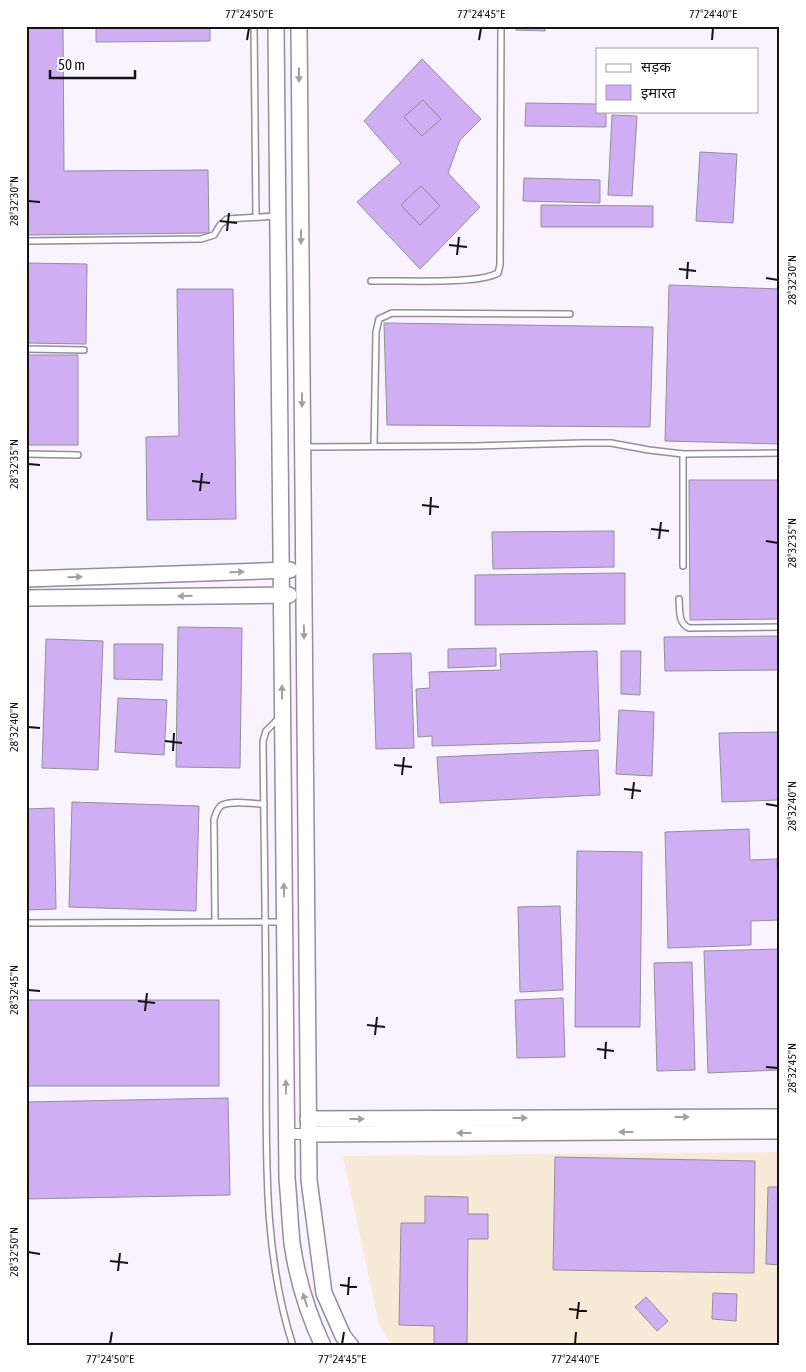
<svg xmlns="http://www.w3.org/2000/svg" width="806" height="1372" viewBox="0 0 806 1372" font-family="'Asap Condensed','Noto Sans Devanagari',sans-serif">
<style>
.industrial{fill:#f7ead6}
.building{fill:#d0aef3;stroke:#948e9a;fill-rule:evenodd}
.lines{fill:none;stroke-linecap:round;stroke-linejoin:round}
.lane-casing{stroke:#938e99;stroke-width:8}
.street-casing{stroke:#938e99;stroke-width:12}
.secondary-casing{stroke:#938e99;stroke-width:18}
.lane{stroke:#fff;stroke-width:5}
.street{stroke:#fff;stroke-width:10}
.secondary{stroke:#fff;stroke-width:15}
.oneway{fill:#a1a0a2}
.ticks{fill:none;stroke:#141216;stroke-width:2}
.neatline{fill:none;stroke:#141216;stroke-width:2}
.ticks-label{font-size:12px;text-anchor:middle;fill:#141216}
</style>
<rect width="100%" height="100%" fill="#f8f3ff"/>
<path class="industrial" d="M780,1152V1346H392L379,1325L343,1156Z"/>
<g class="building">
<path d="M26,26H63L64,171L208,170L209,233L26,235Z"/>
<path d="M96,26H210V41L96,42Z"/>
<path d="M516,26H545V31L516,30Z"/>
<path d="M422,59L481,119L460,140L448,173L480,207L420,269L357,202L401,163L364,121ZM423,100L441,119L422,136L404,117ZM421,186L440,206L420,225L401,205Z"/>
<path d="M423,100L441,119L422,136L404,117Z"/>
<path d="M526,103L597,104V111H606V127L525,126Z"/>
<path d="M612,115L637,116L632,196L608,195Z"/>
<path d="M700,152L737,154L733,223L696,221Z"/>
<path d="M524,178L600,180V203L523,201Z"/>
<path d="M421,186L440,206L420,225L401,205Z"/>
<path d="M541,205L653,206V227H541Z"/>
<path d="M26,263L87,264L86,344L26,343Z"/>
<path d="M669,285L780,289V444L665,441Z"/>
<path d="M177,289H233L236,519L147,520L146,437L179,436Z"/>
<path d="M384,323L653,327L650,427L387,425Z"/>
<rect x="26" y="355" width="52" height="90"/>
<path d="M689,480H780V619L690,620Z"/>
<path d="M614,531V567L493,569L492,532Z"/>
<path d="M625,573V624L475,625V575Z"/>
<path d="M178,627L242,628L240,768L176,767Z"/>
<path d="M780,636V670L665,671L664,637Z"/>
<path d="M46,639L103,641L98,770L42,768Z"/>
<path d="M114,644H163L162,680L114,679Z"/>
<path d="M496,648V666L448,668V649Z"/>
<path d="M597,651L600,741L432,746V736L418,737L416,689L430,688L429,672L501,670L500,654Z"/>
<path d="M621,651H641L640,695L621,694Z"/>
<path d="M411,653L414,748L376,749L373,654Z"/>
<path d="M118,698L167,700L164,755L115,752Z"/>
<path d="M619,710L654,712L652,776L616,774Z"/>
<path d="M780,732V800L722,802L719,733Z"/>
<path d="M598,750L600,795L440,803L437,757Z"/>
<path d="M72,802L199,806L196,911L69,907Z"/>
<path d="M54,808L56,909L26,910V809Z"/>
<path d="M749,829L750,860L777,859L779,920L751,921V945L668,948L665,832Z"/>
<path d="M577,851L642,852L640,1027H575Z"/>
<path d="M560,906L563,990L520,992L518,907Z"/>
<path d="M780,949V1070L708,1073L704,951Z"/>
<path d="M692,962L695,1070L657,1071L654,963Z"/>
<path d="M563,998L565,1057L517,1058L515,1000Z"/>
<rect x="26" y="1000" width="193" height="86"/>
<path d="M228,1098L230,1195L26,1199V1102Z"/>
<path d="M555,1157L755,1161L754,1273L553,1270Z"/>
<path d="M768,1187H780V1265L766,1264Z"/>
<path d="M425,1196L468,1197V1214H488V1239H468L467,1346H434V1326L399,1325L401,1223H425Z"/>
<path d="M713,1293L737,1294L736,1321L712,1319Z"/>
<path d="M646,1297L668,1321L657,1331L635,1307Z"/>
</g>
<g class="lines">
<defs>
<g id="lane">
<path d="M254,26L256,217"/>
<path d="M26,241L201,239L214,235L220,225L227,219L277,216"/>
<path d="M371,281C399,280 477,285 498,273L500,265L501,26"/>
<path d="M26,349L84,350"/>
<path d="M374,446L376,332L379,319L392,313L570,314"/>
<path d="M305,447L475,446L583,443H611L649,450L683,454L780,453"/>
<path d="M26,454L78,455"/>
<path d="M683,566V454"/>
<path d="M679,599C680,611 678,623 689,628L780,627"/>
<path d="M280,717L266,731L263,741C264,841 266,941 266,1041C267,1143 261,1248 293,1346"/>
<path d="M215,922L214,819C216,814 217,808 222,805C234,800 252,804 264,804"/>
<path d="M26,923L284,922"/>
</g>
<path id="street" d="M286,1134H309"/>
<g id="secondary">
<path d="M276,26L287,1178C289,1200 290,1222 292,1243C297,1278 308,1314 323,1346"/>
<path d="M299,26L309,1180L324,1293L343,1336L351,1346"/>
<path d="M26,579L290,570"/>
<path d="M26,598L289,595"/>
<path d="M308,1119L780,1117"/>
<path d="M309,1134L780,1131"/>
</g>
</defs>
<use href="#lane" class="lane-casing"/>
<use href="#street" class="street-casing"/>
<use href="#secondary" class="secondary-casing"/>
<use href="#lane" class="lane"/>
<use href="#street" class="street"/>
<use href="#secondary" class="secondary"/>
</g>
<defs><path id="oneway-solid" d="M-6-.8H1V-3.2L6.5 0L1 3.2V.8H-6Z" transform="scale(1.25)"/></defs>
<g class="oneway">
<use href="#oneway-solid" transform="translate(299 75) rotate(90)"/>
<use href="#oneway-solid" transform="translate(301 237) rotate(90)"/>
<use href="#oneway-solid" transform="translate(302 400) rotate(90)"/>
<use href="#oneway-solid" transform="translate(237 572) rotate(-2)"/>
<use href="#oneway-solid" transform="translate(75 577) rotate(-2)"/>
<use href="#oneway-solid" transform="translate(185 596) rotate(179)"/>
<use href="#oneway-solid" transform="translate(304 632) rotate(89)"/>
<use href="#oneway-solid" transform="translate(282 692) rotate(-91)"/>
<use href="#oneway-solid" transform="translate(284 890) rotate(-91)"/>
<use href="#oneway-solid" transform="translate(286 1087) rotate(-91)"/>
<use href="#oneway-solid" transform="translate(682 1117)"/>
<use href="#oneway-solid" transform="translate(520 1118)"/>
<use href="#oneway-solid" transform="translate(357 1119)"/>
<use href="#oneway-solid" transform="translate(626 1132) rotate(180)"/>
<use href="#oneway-solid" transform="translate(464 1133) rotate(180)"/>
<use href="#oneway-solid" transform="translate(305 1300) rotate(-108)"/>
</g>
<path class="ticks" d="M247,40L249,28M479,40L481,28M712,40L713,28M28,201L40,202M220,221L237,223M227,231L229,213M449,245L467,247M457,255L459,237M679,269L696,271M766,278L778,280M687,279L688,262M28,464L40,465M192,481L210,483M200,491L202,473M422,505L439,507M430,515L431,497M651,529L669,531M659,539L661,522M766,541L778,543M28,727L40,728M165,741L182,743M173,751L174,733M394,765L412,767M402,775L404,757M624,789L641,791M632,799L634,782M766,804L778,806M28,990L40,991M138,1001L155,1003M145,1011L147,993M367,1025L385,1027M375,1035L377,1017M597,1049L614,1051M605,1059L606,1042M766,1067L778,1068M28,1252L40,1254M110,1261L128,1263M118,1271L120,1253M340,1285L357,1287M348,1295L349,1277M569,1309L587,1311M577,1319L579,1302M110,1344L112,1332M342,1344L344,1332M575,1344L576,1332"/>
<rect width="806" height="1372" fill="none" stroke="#ffffff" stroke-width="55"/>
<rect x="596" y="48" width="162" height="65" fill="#ffffff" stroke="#a1a0a2"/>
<rect x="606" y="64" width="25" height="8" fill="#ffffff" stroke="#a1a0a2"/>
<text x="641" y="72" font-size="15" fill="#141216">सड़क</text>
<rect x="606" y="85" width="25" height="15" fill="#d0aef3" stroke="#a1a0a2"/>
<text x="641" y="98" font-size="15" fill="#141216">इमारत</text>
<path d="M50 70v8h85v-8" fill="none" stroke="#141216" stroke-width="2.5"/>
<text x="58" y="70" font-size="15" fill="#141216" stroke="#ffffff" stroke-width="4" paint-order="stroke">50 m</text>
<rect x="28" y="28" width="750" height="1316" class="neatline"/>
<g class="ticks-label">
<text x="249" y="18">77°24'50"E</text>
<text x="481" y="18">77°24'45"E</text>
<text x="713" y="18">77°24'40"E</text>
<text transform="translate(14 201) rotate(-90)" y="4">28°32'30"N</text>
<text transform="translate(792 280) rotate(-90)" y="4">28°32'30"N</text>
<text transform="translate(14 464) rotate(-90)" y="4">28°32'35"N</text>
<text transform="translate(792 543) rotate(-90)" y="4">28°32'35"N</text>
<text transform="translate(14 727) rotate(-90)" y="4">28°32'40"N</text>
<text transform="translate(792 806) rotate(-90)" y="4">28°32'40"N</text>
<text transform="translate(14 990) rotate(-90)" y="4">28°32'45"N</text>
<text transform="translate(792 1068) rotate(-90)" y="4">28°32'45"N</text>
<text transform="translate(14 1252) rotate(-90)" y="4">28°32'50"N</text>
<text x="110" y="1363">77°24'50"E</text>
<text x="342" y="1363">77°24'45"E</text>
<text x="575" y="1363">77°24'40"E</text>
</g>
</svg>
